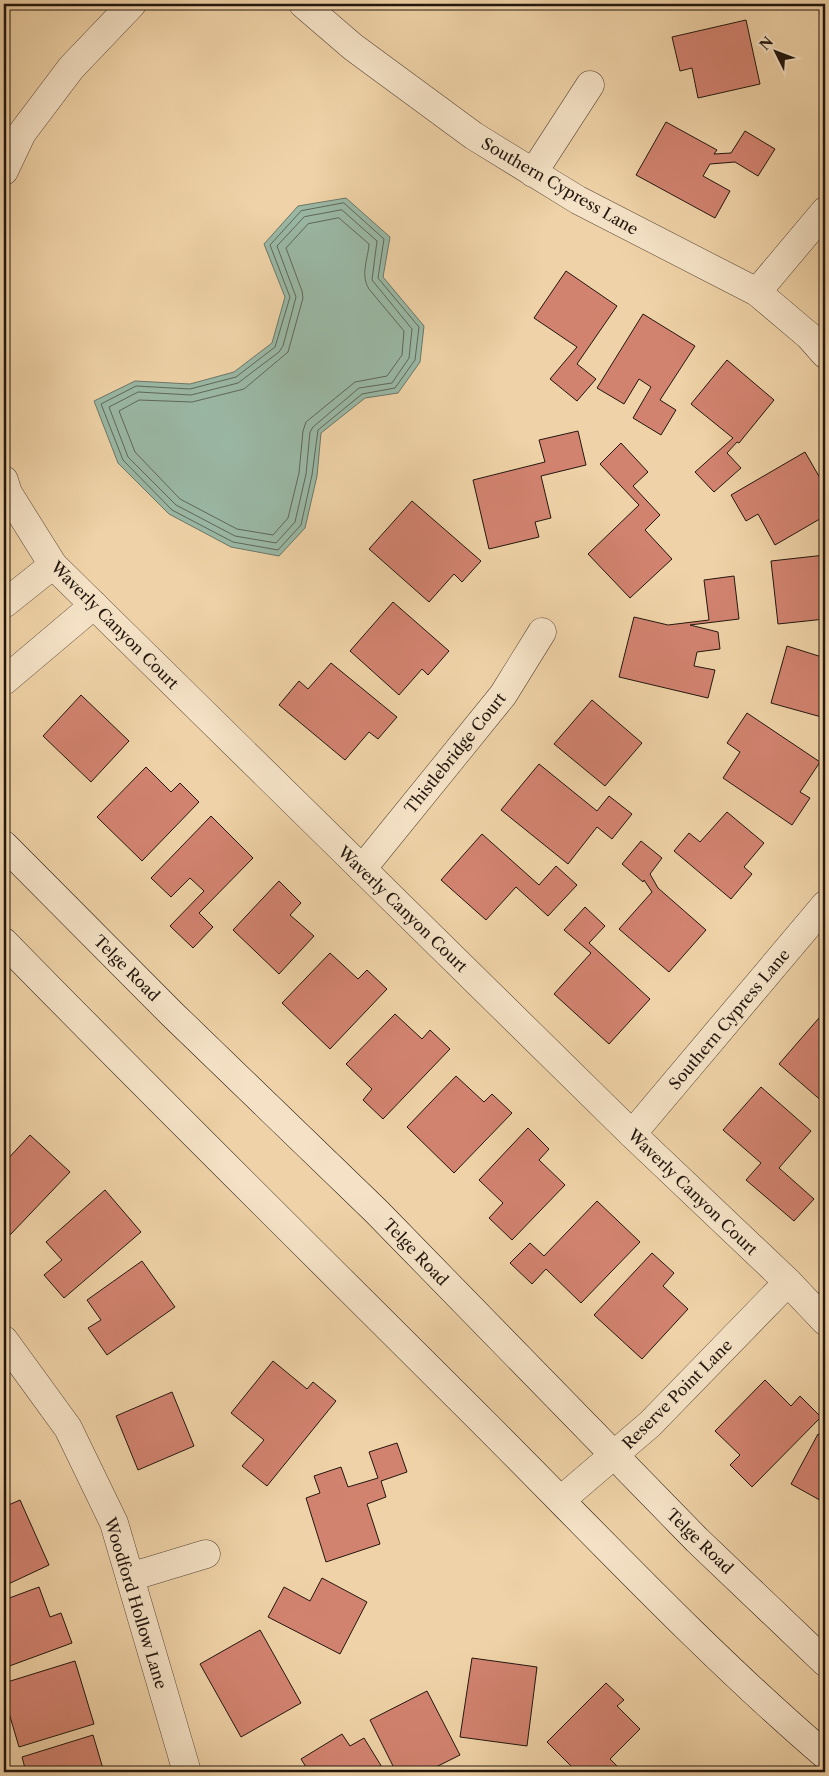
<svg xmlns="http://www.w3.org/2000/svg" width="829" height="1776" viewBox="0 0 829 1776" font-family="'Libre Caslon Text',serif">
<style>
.water{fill:#9ab8a5;stroke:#6a7768}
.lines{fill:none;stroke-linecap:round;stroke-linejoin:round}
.shore{stroke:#5e6759;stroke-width:1}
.building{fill:#d28370;stroke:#22160d}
.street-casing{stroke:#554534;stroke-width:29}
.secondary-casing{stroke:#22160d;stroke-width:29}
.street{stroke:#f5e2c6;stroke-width:28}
.secondary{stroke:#f5e2c6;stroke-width:28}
.labels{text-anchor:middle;stroke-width:5;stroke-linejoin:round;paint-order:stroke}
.street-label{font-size:16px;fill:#22160d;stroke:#f5e2c6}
</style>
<rect width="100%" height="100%" fill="#efd2a7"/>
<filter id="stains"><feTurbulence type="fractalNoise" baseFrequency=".004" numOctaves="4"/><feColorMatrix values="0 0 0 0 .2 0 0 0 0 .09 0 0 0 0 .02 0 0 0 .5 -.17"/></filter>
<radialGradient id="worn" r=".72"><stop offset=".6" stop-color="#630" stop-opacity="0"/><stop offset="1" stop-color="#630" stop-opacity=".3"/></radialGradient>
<path class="water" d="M346,198L390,237L383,277L424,326L420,362L398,393L365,398L321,433L317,476L305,528L279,556L231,547L169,514L118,463L94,401L135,381L190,384L234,372L272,343L285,297L264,244L298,206Z"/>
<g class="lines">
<g class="shore">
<path d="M344,203L384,239L378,278L419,327L415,360L395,388L362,394L318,430L312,475L301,525L278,550L233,542L172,510L123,460L101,404L136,386L190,389L236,377L275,347L290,297L270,245L301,211Z"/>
<path d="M342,210L377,241L372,280L412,329L409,358L392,383L359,388L313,427L310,432L306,474L295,522L276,543L235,536L176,505L128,457L109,407L138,392L191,395L238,383L279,352L283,346L296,297L277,246L304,217Z"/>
<path d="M339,218L369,244C368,259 360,275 369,289L404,331L402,355L387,376L355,382L306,422L303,431L299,473L288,518L273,535L237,529L180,499L135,452L119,411L139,400L192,402L244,389L288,352L303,298L302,291L286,248L308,224Z"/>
</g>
</g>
<g class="building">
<path d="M4,4H9L12,6L4,16Z"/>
<path d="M746,20L760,84L698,98L692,68L680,71L672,37Z"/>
<path d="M666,122L717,150L714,154L731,153L745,131L775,149L758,176L735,162L710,164L703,176L730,191L715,218L636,175Z"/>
<path d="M566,271L617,306L577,364L596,379L577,401L550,379L577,347L534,318Z"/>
<path d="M643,314L695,346L660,400L676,410L661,435L633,418L651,387L639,379L624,404L597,388Z"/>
<path d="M727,360L774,400L739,443L737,442L727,453L741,468L714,492L695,472L733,438L691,404Z"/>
<path d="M578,431L586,465L541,476L551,518L535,522L539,537L489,549L473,480L545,462L539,440Z"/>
<path d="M621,443L648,472L633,486L660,515L645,530L672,559L630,598L588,554L639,505L600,464Z"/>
<path d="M805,452L824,485L825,484V516L775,545L758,514L746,521L731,495Z"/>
<path d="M412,501L481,561L462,582L454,574L429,602L369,549Z"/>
<path d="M825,555V619L778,624L771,561Z"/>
<path d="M734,576L739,619L690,625L718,632L720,649L697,652L694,666L715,670L708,698L619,677L634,617L668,625L709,620L704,580Z"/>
<path d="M393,602L449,651L428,675L422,669L399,695L350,651Z"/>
<path d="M787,646L825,658V718L771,703Z"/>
<path d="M331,663L397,717L378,739L369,732L345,760L279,705L299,681L308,689Z"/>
<path d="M81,695L129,741L91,782L43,736Z"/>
<path d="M592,700L642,743L605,786L554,744Z"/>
<path d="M747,713L820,762L800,792L810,798L792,825L723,778L740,752L727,743Z"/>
<path d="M539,764L597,811L609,796L632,814L612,839L597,827L568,864L501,810Z"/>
<path d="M146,767L171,792L180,783L199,802L142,861L97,817Z"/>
<path d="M727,812L764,843L744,867L752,874L731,899L674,851L689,833L700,842Z"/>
<path d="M211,816L253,858L199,913L213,927L193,948L170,926L204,891L190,878L171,897L151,878Z"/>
<path d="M482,834L539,885L556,866L577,885L548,916L516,887L486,920L441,880Z"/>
<path d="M641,841L662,858L650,874L658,888L706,930L669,972L619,929L652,892L644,880L643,882L622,864Z"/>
<path d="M279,881L301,903L290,915L314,936L279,974L233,930Z"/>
<path d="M585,907L605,926L589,943L650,999L609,1044L554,994L591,953L564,930Z"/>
<path d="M330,953L358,979L367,970L387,989L330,1049L282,1003Z"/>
<path d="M395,1014L422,1039L430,1030L450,1049L383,1119L363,1100L372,1089L346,1064Z"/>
<path d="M819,1018L825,1023L824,1103L779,1064Z"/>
<path d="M456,1076L484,1102L492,1094L512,1113L454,1173L407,1127Z"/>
<path d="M761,1087L811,1131L779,1168L814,1199L794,1221L746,1180L761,1163L723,1130Z"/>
<path d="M528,1128L549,1149L539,1160L565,1185L512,1240L489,1218L503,1203L479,1180Z"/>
<path d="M30,1135L70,1172L10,1235L4,1229V1163Z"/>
<path d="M105,1190L141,1232L64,1298L44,1275L62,1260L46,1242Z"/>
<path d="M597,1201L640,1242L581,1303L546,1269L532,1284L510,1263L530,1243L544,1256Z"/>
<path d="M652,1253L674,1273L663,1286L688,1309L642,1359L594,1315Z"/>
<path d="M142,1261L175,1307L107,1355L88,1328L101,1320L87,1300Z"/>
<path d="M273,1361L307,1389L313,1382L336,1401L267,1486L242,1466L264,1440L231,1413Z"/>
<path d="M765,1380L791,1406L800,1396L821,1417L752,1487L730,1465L740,1455L715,1431Z"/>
<path d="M172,1392L194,1446L138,1470L116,1416Z"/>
<path d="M818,1434L825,1438V1503L791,1484Z"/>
<path d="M397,1443L407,1472L381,1481L386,1497L367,1504L380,1544L326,1562L306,1498L320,1493L314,1476L341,1467L348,1487L378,1478L369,1452Z"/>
<path d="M20,1500L49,1565L4,1586V1507Z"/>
<path d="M322,1578L367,1602L340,1654L268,1617L284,1587L310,1601Z"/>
<path d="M39,1587L50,1617L61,1613L72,1643L4,1668V1600Z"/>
<path d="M260,1630L301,1703L241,1737L200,1664Z"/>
<path d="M472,1658L537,1667L527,1746L460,1737Z"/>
<path d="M75,1661L94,1724L19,1747L4,1696V1683Z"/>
<path d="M606,1683L624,1700L617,1706L640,1729L610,1759L623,1772H577L547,1742Z"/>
<path d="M427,1691L460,1755L428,1771V1772H396L370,1720Z"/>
<path d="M342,1734L350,1746L364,1738L385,1772H309L301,1759Z"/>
<path d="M93,1735L104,1772H26L22,1757Z"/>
</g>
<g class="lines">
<defs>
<g id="street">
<path d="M303,4L353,47L474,136L578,200L757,292L809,336L825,354"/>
<path d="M4,171L22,133L71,68L132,4"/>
<path d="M533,173L590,85"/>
<path d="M757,292L825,211"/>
<path d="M4,480L8,493L53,565L632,1134L788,1282L825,1321"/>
<path d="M4,604L53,565"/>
<path d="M4,681L94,605"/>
<path d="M362,869L503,695L542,632"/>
<path d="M632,1134L825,905"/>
<path d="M4,1340L68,1428L114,1523L187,1772"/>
<path d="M561,1500L650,1424L788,1282"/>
<path d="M130,1577L206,1554"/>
</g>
<g id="secondary">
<path d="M4,845L172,1014L376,1211L697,1540L825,1662"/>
<path d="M4,942C162,1104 324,1263 484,1423C596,1535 705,1652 825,1755"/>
</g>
</defs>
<use href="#street" class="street-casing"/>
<use href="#secondary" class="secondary-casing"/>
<use href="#street" class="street"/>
<use href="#secondary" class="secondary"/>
</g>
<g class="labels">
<g class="street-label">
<text transform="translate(560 186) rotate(30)" y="6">Southern Cypress Lane</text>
<text transform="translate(115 625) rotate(45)" y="6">Waverly Canyon Court</text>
<text transform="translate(455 753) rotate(-51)" y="6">Thistlebridge Court</text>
<text transform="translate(403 909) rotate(44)" y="6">Waverly Canyon Court</text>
<text transform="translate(127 968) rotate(45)" y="6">Telge Road</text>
<text transform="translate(729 1019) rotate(-50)" y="6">Southern Cypress Lane</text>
<text transform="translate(693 1192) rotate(44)" y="6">Waverly Canyon Court</text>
<text transform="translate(416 1252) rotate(46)" y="6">Telge Road</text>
<text transform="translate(677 1394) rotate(-45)" y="6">Reserve Point Lane</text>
<text transform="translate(700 1541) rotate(44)" y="6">Telge Road</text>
<text transform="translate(136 1603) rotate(73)" y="6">Woodford Hollow Lane</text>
</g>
</g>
<rect width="829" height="1776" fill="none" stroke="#efd2a7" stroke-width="20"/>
<rect x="5" y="5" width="819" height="1766" fill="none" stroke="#22160d" stroke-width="2.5"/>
<rect x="10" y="10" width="809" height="1756" fill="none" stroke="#22160d"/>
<g transform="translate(776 52) rotate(312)" stroke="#f5e2c6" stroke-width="4" paint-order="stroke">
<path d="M0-4L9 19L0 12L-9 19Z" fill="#22160d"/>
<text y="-8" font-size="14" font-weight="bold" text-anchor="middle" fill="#22160d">N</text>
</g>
<rect width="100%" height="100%" filter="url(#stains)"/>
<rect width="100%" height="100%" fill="url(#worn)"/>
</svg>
